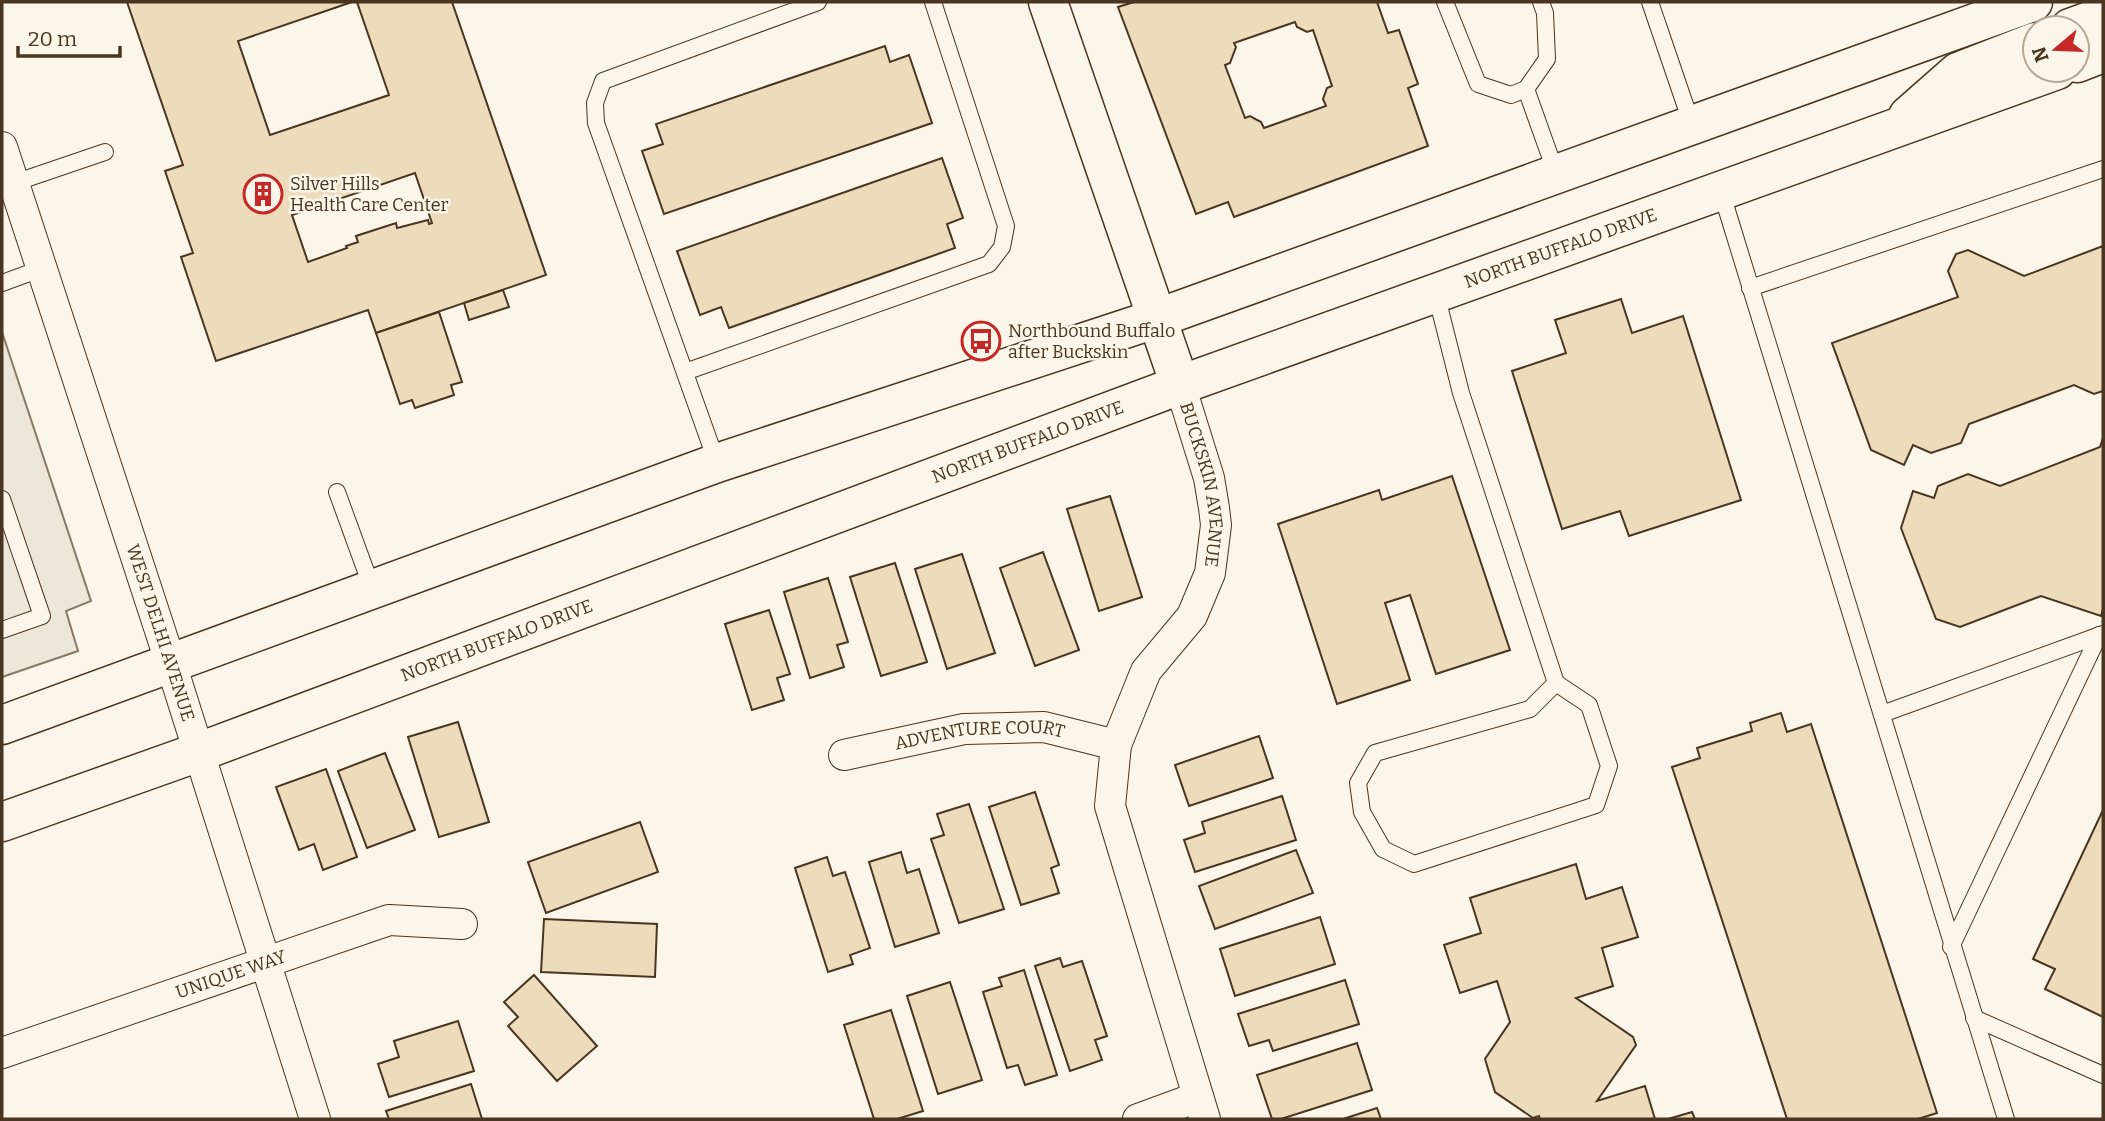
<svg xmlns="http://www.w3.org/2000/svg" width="2105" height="1121" viewBox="0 0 2105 1121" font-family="Bitter,serif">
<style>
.parking{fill:#ede7d9;stroke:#887966;stroke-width:2}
.building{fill:#ecdcbc;stroke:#4a3520;stroke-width:2;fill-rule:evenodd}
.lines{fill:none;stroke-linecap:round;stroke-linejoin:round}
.service-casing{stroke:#4a3520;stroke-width:18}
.minor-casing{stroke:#4a3520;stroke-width:32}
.tertiary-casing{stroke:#4a3520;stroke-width:41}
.secondary-casing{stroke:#4a3520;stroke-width:41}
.service{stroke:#fbf6e9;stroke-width:16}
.minor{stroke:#fbf6e9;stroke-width:30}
.tertiary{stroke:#fbf6e9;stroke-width:38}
.secondary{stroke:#fbf6e9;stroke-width:38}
.labels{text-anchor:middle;stroke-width:5;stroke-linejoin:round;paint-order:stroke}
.poi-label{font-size:18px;fill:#4a3520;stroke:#fbf6e9;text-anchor:start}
.street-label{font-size:18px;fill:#4a3520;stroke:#fbf6e9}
</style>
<rect width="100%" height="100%" fill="#fbf6e9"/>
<path class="parking" d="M2,332L91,601L66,611L78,651L2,677Z"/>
<g class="building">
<path d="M127,2H352L238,41L270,135L389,95L357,2H452L546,275L376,333L368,310L216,361L181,257L193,253L165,171L183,165ZM415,173L432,223L429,224L428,220L397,228L396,223L356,236L358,242L346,246L347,248L308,262L292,215Z"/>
<path d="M1134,2H1377L1388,33L1399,30L1418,84L1408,88L1428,146L1234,217L1228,202L1196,214L1118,7ZM1295,22L1297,27L1307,32L1313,30L1332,86L1327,88L1323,99L1326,106L1264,128L1261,122L1250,116L1245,118L1225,65L1230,63L1236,47L1234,43Z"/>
<path d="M885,46L890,62L909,55L932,123L664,214L642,151L663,144L656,124Z"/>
<path d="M942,158L963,218L947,224L955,248L729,328L721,307L700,315L677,251Z"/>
<path d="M2103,246V391L2094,394L2074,385L1969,424L1961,443L1931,453L1913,445L1904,465L1871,450L1832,343L1958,297L1948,271L1956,254L1968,250L2024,276Z"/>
<path d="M503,290L509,307L469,320L464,303Z"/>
<path d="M1621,299L1632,333L1683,316L1741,500L1629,536L1620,511L1562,529L1512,371L1566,353L1555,320Z"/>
<path d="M439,312L462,382L451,385L454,395L415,408L412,400L400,404L376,333Z"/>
<path d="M2103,438V609L2101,616L2041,596L1960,627L1936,619L1901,528L1913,491L1934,498L1938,486L1968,474L2000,486L2100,447Z"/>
<path d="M1452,476L1510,650L1436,674L1410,595L1385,603L1410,680L1337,704L1278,524L1379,490L1382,500Z"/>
<path d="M1110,496L1142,597L1099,611L1067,509Z"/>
<path d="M1043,552L1079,650L1035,666L1000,568Z"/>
<path d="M962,554L995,653L947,669L915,569Z"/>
<path d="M895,563L927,662L881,676L850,577Z"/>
<path d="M828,578L848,642L837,645L844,667L810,678L784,592Z"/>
<path d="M769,610L790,674L777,678L784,700L752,710L725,624Z"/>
<path d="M1781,713L1787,732L1811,724L1937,1113L1918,1119H1787L1672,767L1700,758L1697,748L1752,731L1750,723Z"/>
<path d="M458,722L489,822L439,837L408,737Z"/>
<path d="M1259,736L1273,778L1189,806L1175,765Z"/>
<path d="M385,753L415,830L367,848L338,771Z"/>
<path d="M326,769L357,857L323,870L314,844L299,850L276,787Z"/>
<path d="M1035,792L1059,865L1051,868L1059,893L1021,905L989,807Z"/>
<path d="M1282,796L1296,840L1195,872L1184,840L1205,833L1202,822Z"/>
<path d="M969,804L1004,909L959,923L931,839L944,835L937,814Z"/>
<path d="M2103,810V1017L2045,989L2055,969L2033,959Z"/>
<path d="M640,822L658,872L546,913L528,862Z"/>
<path d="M1296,850L1313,893L1215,929L1199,886Z"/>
<path d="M901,852L907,873L919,869L939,933L895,947L869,862Z"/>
<path d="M827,857L833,876L845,872L870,948L850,955L853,964L828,972L795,868Z"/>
<path d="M1576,864L1586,899L1622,887L1638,937L1602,948L1613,986L1576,998L1633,1037L1636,1045L1597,1101L1645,1086L1655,1119H1540L1539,1116L1533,1118L1495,1092L1485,1059L1510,1022L1497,981L1460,993L1444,945L1481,933L1470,898Z"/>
<path d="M1320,917L1335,964L1235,996L1220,949Z"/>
<path d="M544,919L657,924L655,977L541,972Z"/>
<path d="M1060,958L1063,967L1082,961L1107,1036L1095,1040L1102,1060L1070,1071L1035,966Z"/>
<path d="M1024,970L1057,1075L1025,1085L1018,1065L1007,1068L983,992L1002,986L999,978Z"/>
<path d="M534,975L597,1046L557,1081L508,1026L518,1017L504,1002Z"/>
<path d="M1345,980L1359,1024L1273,1051L1269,1040L1249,1046L1238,1014Z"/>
<path d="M950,982L982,1080L938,1094L907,996Z"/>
<path d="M891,1010L923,1111L897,1119H874L844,1025Z"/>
<path d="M458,1021L474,1071L389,1097L378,1064L399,1057L394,1041Z"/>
<path d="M1357,1043L1372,1090L1281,1119H1272L1257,1075Z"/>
<path d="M471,1084L482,1119H389L386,1111Z"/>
<path d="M1377,1108L1381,1119H1343Z"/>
<path d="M1692,1112L1695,1119H1668Z"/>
</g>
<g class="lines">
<defs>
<g id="service">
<path d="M1445,2L1478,84L1511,95L1526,89L1547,59L1545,13L1541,2"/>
<path d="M1650,2L1692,125"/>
<path d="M1526,89L1556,173"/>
<path d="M14,183L105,152"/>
<path d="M1721,191L2006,1119"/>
<path d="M2,283L43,268"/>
<path d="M1750,288L2103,169"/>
<path d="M1436,294L1461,393L1556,683L1530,709L1375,753L1358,783L1362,812L1383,849L1414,864L1596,805L1609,766L1589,705L1556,683"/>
<path d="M685,372L989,264L1002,247L1006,226L933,2"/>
<path d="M717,463L596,123L595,103L603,81L818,2"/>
<path d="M337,492L372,588"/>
<path d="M2,499L42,616L2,630"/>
<path d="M1882,714L2103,634"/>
<path d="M1951,947L2099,635"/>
<path d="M1974,1018L2103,1075"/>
</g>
<g id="minor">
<path id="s1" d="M2,147L171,664L315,1119"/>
<path id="s2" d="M1180,385L1209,478L1214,508L1216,525L1210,573L1192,616L1146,671L1116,745L1110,806L1205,1119"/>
<path id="s3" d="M844,755L964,729L1044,727L1116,745"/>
<path id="s4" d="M2,1053L389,920L462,924"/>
<path d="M1138,1119L1198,1097"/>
</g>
<path id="tertiary" d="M1048,2L1180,385"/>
<g id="secondary">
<path d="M2070,28L2103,16"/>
<path d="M2077,63L2103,53"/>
<path d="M1908,116L1958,72L2035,42"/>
<path d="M2,725L717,463L1158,318L2033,2"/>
<path id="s5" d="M2,822L199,752L1180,385L2057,70"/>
</g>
</defs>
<use href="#service" class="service-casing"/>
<use href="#minor" class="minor-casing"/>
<use href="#tertiary" class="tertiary-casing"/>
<use href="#secondary" class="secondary-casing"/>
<use href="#service" class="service"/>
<use href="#minor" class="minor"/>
<use href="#tertiary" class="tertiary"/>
<use href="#secondary" class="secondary"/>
</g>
<defs>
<symbol id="building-ring" viewBox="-11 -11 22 22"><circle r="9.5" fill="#fbf6e9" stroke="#c62828" stroke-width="1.5"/><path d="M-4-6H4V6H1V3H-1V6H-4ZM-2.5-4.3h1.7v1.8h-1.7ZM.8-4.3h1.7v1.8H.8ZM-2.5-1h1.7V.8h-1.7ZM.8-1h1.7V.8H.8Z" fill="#c62828"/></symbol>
<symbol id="bus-ring" viewBox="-11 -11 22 22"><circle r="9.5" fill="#fbf6e9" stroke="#c62828" stroke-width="1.5"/><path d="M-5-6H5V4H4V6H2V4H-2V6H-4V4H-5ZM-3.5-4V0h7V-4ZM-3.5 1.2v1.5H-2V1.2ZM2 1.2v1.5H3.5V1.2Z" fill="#c62828"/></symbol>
</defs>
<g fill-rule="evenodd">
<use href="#building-ring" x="241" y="172" width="44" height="44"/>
<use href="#bus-ring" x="959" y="319" width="44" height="44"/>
</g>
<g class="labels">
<g class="poi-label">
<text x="290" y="190">Silver Hills<tspan x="290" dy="21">Health Care Center</tspan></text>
<text x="1008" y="337">Northbound Buffalo<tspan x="1008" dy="21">after Buckskin</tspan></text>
</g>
<g class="street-label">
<text dy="6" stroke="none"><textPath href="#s5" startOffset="1661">NORTH BUFFALO DRIVE</textPath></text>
<text dy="6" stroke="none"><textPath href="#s5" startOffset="1094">NORTH BUFFALO DRIVE</textPath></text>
<text dy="6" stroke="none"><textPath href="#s2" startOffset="103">BUCKSKIN AVENUE</textPath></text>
<text dy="6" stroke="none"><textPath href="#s1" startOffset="511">WEST DELHI AVENUE</textPath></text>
<text dy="6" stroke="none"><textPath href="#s5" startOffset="527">NORTH BUFFALO DRIVE</textPath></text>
<text dy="6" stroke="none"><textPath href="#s3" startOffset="138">ADVENTURE COURT</textPath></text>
<text dy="6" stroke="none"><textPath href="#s4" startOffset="242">UNIQUE WAY</textPath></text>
</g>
</g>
<rect width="2105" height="1121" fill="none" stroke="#4a3520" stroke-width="7"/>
<g transform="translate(2056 49) rotate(251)"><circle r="33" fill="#fbf6e9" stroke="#b4a999" stroke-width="2"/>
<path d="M0-5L12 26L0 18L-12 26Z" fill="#c62828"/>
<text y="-10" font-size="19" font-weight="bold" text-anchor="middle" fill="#4a3520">N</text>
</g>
<path d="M18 46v10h102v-10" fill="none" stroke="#4a3520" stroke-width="3.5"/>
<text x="28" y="46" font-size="21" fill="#4a3520" stroke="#fbf6e9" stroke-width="5" paint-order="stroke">20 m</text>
</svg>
